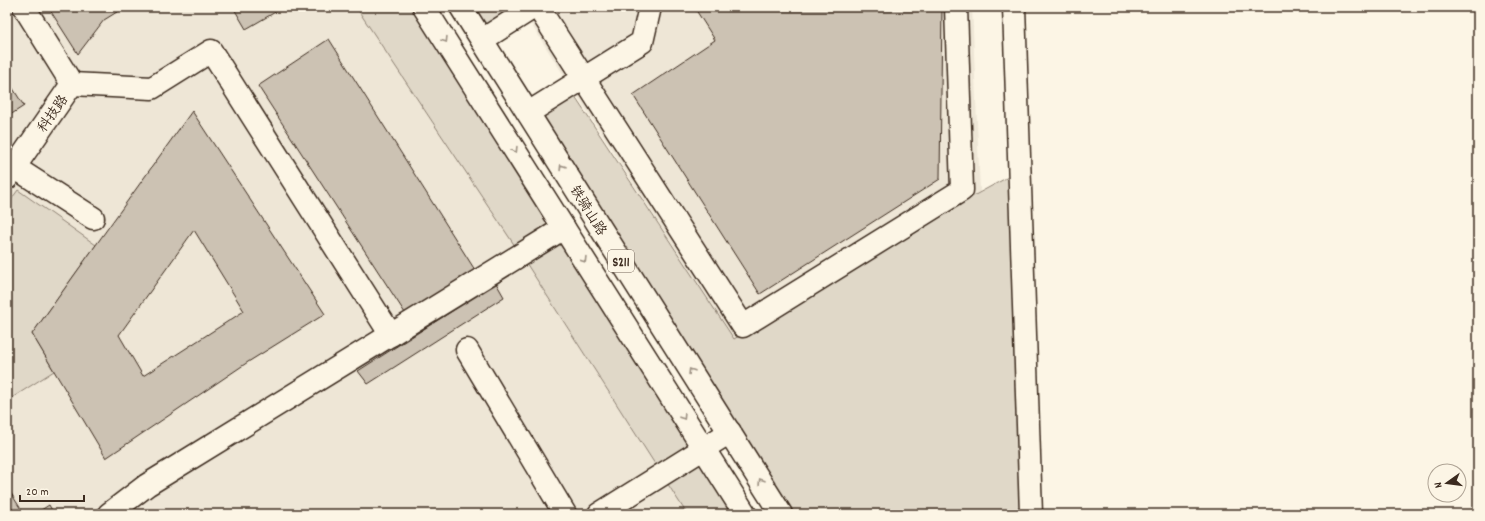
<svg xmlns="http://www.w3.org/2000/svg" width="1485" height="521" viewBox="0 0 1485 521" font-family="Dekko,'LXGW WenKai TC',sans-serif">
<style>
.built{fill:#eee6d6}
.green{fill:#e0d8c8;stroke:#8e8173}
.building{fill:#ccc2b3;stroke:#3b2a1e;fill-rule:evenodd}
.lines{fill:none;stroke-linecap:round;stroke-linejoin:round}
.minor-casing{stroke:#3b2a1e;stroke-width:25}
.major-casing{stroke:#3b2a1e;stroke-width:25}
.minor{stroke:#fcf5e5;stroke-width:22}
.major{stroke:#fcf5e5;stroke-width:22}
.oneway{stroke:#9c9082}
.labels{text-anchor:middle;stroke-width:3;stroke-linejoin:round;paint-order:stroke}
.shield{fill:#fcf5e5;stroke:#75675a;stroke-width:1}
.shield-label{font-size:13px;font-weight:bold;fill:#3b2a1e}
.street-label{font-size:14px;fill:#3b2a1e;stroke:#fcf5e5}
</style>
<rect width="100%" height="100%" fill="#fcf5e5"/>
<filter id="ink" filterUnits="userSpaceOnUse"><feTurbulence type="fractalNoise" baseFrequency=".025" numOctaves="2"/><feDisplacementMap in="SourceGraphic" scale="8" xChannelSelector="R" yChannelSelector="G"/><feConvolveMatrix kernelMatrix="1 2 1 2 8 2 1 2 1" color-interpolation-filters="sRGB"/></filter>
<g filter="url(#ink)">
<g class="built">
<path d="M7,7H366L532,272L687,514H7Z"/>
<path d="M520,7H972L980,192L734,340Z"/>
</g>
<g class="green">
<path d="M356,7H424L745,514H687L521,255Z"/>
<path d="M461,7H515L482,40Z"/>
<path d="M569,88L734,339L966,200L1019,171L1031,514H781L528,113Z"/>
<path d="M18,190L96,245L32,334L54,371L7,401V205Z"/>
</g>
<g class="building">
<path d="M48,7H125L104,20L78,54Z"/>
<path d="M233,7H284L246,29Z"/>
<path d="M694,7H942L940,179L760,294L633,95L715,40Z"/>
<path d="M329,39L475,270L405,313L258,86Z"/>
<path d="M7,79L24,106L7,117Z"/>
<path d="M192,111L325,314L248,362L106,458L32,334ZM194,230L244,311L143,376L119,335Z"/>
<path d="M496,283L504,297L368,384L358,371Z"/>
<path d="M7,487L24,514H7Z"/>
<path d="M49,505L54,514H35Z"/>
</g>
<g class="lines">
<defs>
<g id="minor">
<path d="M538,7L743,326L962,190L956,7"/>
<path d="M1014,7L1031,514"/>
<path d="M482,40L534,7"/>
<path d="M72,84L152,88L211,51L391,335"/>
<path d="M528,113L642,42L650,7"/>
<path d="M14,167L93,218"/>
<path d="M7,178L72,84L24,7"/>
<path d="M467,350L565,514"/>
<path d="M109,514L147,485L564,228"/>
<path d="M599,514L730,432"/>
</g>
<g id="major">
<path d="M424,7L745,514"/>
<path d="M461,7L781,514"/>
</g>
</defs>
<use href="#minor" class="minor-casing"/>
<use href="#major" class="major-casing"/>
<use href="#minor" class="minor"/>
<use href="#major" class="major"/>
</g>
<defs><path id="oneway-chevron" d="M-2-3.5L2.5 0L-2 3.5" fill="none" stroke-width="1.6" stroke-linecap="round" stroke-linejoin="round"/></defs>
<g class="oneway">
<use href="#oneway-chevron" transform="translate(445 40) rotate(58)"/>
<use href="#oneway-chevron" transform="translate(515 150) rotate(58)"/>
<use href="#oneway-chevron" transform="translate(562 167) rotate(-122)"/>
<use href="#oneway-chevron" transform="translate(584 260) rotate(58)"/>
<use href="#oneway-chevron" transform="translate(691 371) rotate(-122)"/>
<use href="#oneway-chevron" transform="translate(683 417) rotate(58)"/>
<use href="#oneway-chevron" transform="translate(761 481) rotate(-122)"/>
</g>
</g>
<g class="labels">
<rect class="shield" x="608" y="250" width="26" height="22" rx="3"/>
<g class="shield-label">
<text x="621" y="266">S211</text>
</g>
<g class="street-label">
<text transform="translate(52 113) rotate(-55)" y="5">科技路</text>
<text transform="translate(589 210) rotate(58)" y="5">铁骑山路</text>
</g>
</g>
<rect width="1485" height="521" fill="none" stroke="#fcf5e5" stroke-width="24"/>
<rect x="12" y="12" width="1461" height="497" fill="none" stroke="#3b2a1e" stroke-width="1.5" filter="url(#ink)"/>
<g transform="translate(1447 483) rotate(256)"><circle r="19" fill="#fcf5e5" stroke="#afa495"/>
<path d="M0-3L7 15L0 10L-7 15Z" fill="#3b2a1e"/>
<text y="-6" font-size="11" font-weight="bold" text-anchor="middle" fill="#3b2a1e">N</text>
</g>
<path d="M20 495v6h64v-6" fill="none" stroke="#3b2a1e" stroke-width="2"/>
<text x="26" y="495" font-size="12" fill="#3b2a1e" stroke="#fcf5e5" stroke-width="3" paint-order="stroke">20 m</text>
</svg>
